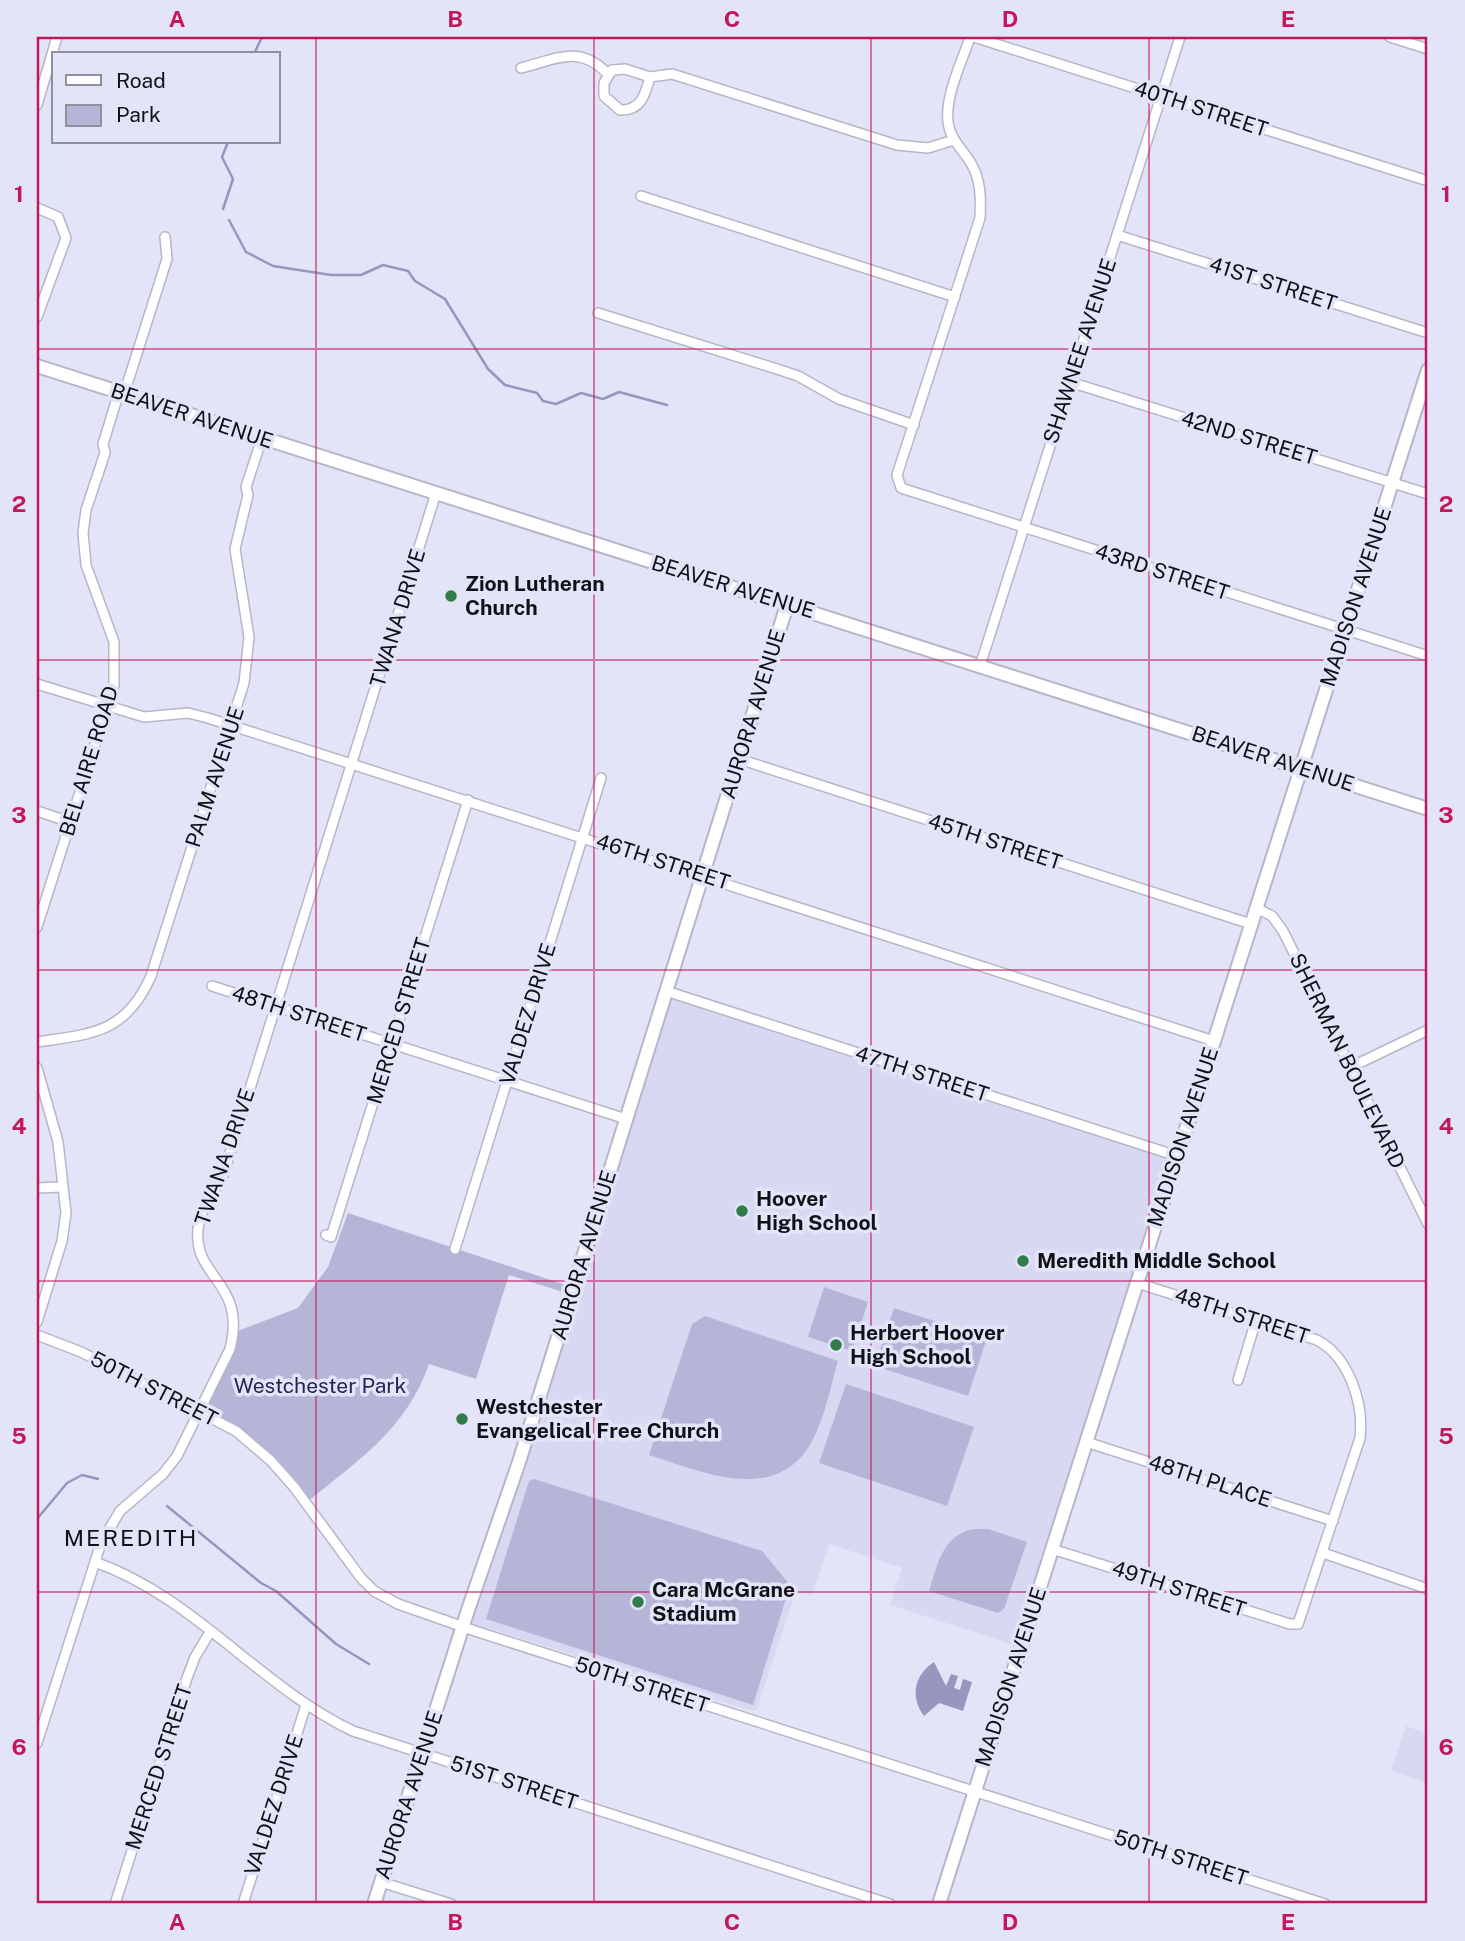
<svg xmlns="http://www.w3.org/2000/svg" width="1465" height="1941" viewBox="0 0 1465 1941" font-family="'Public Sans',sans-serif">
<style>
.built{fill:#d8d8f2}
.park{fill:#b5b5d8}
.water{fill:#9696be}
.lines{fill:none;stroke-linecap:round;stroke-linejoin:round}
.stream{stroke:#9696be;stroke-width:2.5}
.street-casing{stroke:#b6b6c9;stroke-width:12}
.secondary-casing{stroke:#b6b6c9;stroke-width:16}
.street{stroke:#fff;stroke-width:9}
.secondary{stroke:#fff;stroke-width:12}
.grid{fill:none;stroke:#c2185b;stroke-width:2;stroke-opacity:0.55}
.poi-dot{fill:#307c4a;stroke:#e3e4f7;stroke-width:2.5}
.labels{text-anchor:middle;stroke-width:7;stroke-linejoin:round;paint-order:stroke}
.street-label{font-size:21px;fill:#101017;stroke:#e3e4f7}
.poi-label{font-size:21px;font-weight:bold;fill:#101017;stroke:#e3e4f7;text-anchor:start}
.park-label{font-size:21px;fill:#272154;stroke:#e3e4f7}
.neighbourhood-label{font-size:23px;letter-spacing:2px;fill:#101017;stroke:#e3e4f7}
.neatline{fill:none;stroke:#c2185b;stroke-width:2.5}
.grid-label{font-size:23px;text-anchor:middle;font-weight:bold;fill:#c2185b}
</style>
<rect width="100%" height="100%" fill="#e3e4f7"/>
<g class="built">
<path d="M666,991L1177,1156L1021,1647L890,1605L902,1568L829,1544L812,1595L796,1591L757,1709L752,1711L481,1626L475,1631L462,1627Z"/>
<path d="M1406,1726L1428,1734V1783L1391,1771Z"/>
</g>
<g class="park">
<path d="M348,1213L566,1285L563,1292L509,1275L476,1379L429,1364C406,1430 358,1460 306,1503L251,1442L200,1412L235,1332L298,1308L328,1267Z"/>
<path d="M824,1287L868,1302L852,1351L808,1337Z"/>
<path d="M894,1308L987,1338L968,1396L875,1366Z"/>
<path d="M705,1316L838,1361C831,1385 826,1411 816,1433C783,1508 705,1473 649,1455L692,1324Z"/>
<path d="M846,1384L974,1427L947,1506L819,1463Z"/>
<path d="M534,1479L762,1551L790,1585L753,1705L486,1619L529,1481Z"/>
<path d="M973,1529H988L1027,1542L1004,1609L998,1613L929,1591C938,1564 942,1536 973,1529Z"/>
</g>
<path class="water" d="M934,1662L946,1686L951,1674L958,1676L954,1688L960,1690L963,1679L972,1682L963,1711L939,1703L924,1716C910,1697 914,1675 934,1662Z"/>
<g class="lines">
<g class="stream">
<path d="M254,54L262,37"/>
<path d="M223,209L233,179L222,157L228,142"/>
<path d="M229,220L246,252L273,266L331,275H361L383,265L408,271L415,281L445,299L488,369L505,385L537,393L543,401L556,404L581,393L603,399L619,392L667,405"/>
<path d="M167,1506L261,1583L276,1591L336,1644L369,1664"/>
<path d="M37,1519L67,1483L82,1475L98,1479"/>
</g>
<defs>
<g id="street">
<path d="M970,37C962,62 945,95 948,122C950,138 960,147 969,160C981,178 981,197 980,218L897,475L901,488L1428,656"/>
<path d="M974,37L1428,181"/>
<path d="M1390,37L1428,49"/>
<path d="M521,68C557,59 579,44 608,74"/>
<path d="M650,77C645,95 641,111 620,110L604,96V83L612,70L625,69L650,77L672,74L897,145L928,148L954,140"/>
<path d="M37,105L57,37"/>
<path d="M641,196L955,297"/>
<path d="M37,208L58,217L66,238L37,317"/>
<path d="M1117,235L1428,333"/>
<path d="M598,313L777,369L798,376L839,399L914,425"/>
<path d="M1070,382L1428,494"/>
<path d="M124,394L167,259L165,237"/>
<path d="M980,666L1180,37"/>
<path d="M37,684L144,717L188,713L208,718L1214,1041"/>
<path d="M739,759L1251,924"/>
<path d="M37,811L70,822"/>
<path d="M1256,908L1272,916L1283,931L1428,1224"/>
<path d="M37,927L114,685V642L86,565L83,533L86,510L105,453L103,444L119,392"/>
<path d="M212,986L626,1119"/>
<path d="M666,991L1177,1156"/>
<path d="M37,1042C92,1034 126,1033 151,976L244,683L249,637L235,549L248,495L246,487L262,438"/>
<path d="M1351,1067L1428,1030"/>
<path d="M37,1068L58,1142L66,1213L62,1241L37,1322"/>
<path d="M37,1188L62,1187"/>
<path d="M326,1235L331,1237L468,800"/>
<path d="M455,1249L601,778"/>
<path d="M37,1335L81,1352L236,1431L271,1461L294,1487L361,1578L374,1591L398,1604L475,1631L1325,1904"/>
<path d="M1238,1380L1256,1320"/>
<path d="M1086,1442L1333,1521"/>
<path d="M1052,1549L1290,1624H1298L1360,1438C1364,1403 1349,1357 1317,1340L1137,1283"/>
<path d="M1323,1553L1428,1589"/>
<path d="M95,1562C194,1597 259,1686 353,1731L890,1904"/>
<path d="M37,1743L101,1543L120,1511L163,1474L177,1456L230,1349C248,1279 188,1278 199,1223C202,1205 216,1191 223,1175L436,493"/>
<path d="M381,1882L451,1904"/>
<path d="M115,1904L187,1678L195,1657L210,1632"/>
<path d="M243,1904L306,1705"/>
</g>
<g id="secondary">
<path d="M37,366L1428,809"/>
<path d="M374,1904L468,1610L519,1462L787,605"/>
<path d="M939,1904L1428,370"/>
</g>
</defs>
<use href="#street" class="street-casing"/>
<use href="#secondary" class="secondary-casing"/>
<use href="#street" class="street"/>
<use href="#secondary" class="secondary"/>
</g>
<path class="grid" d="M316,37V1904M594,37V1904M871,37V1904M1149,37V1904M37,349H1428M37,660H1428M37,970H1428M37,1281H1428M37,1592H1428"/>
<g class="poi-dot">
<circle cx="451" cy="596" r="7"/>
<circle cx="742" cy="1211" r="7"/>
<circle cx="1023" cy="1261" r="7"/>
<circle cx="836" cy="1345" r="7"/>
<circle cx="462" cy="1419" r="7"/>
<circle cx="638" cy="1602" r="7"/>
</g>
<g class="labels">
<g class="street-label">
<text transform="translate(1201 109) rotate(18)" y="7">40TH STREET</text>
<text transform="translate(1273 284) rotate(18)" y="7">41ST STREET</text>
<text transform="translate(1080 351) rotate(-72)" y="7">SHAWNEE AVENUE</text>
<text transform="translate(192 416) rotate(18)" y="7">BEAVER AVENUE</text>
<text transform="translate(1249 438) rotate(17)" y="7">42ND STREET</text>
<text transform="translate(1162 572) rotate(18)" y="7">43RD STREET</text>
<text transform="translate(733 587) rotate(17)" y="7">BEAVER AVENUE</text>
<text transform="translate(1356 597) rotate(-72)" y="7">MADISON AVENUE</text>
<text transform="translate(398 618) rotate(-73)" y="7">TWANA DRIVE</text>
<text transform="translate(753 714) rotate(-73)" y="7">AURORA AVENUE</text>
<text transform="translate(1273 759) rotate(18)" y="7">BEAVER AVENUE</text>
<text transform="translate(89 761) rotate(-73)" y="7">BEL AIRE ROAD</text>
<text transform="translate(215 777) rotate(-72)" y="7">PALM AVENUE</text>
<text transform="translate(995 842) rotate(18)" y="7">45TH STREET</text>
<text transform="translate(663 862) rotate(18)" y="7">46TH STREET</text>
<text transform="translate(299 1014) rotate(18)" y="7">48TH STREET</text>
<text transform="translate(528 1014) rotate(-73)" y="7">VALDEZ DRIVE</text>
<text transform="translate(399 1021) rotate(-73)" y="7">MERCED STREET</text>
<text transform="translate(1347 1061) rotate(64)" y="7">SHERMAN BOULEVARD</text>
<text transform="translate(922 1074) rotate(18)" y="7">47TH STREET</text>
<text transform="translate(1183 1137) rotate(-72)" y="7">MADISON AVENUE</text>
<text transform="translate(225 1157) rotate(-71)" y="7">TWANA DRIVE</text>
<text transform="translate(584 1255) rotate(-73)" y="7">AURORA AVENUE</text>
<text transform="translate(1242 1316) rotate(18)" y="7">48TH STREET</text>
<text transform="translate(154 1389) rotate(27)" y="7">50TH STREET</text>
<text transform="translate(1210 1481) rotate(18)" y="7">48TH PLACE</text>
<text transform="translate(1179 1589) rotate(18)" y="7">49TH STREET</text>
<text transform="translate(1011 1677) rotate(-72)" y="7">MADISON AVENUE</text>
<text transform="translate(642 1685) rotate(18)" y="7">50TH STREET</text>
<text transform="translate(159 1767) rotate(-72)" y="7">MERCED STREET</text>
<text transform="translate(514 1783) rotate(18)" y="7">51ST STREET</text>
<text transform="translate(409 1795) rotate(-72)" y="7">AURORA AVENUE</text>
<text transform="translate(274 1805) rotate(-72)" y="7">VALDEZ DRIVE</text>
<text transform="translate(1181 1858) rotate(18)" y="7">50TH STREET</text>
</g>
<g class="poi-label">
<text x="465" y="591">Zion Lutheran<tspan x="465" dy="24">Church</tspan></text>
<text x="756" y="1206">Hoover<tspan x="756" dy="24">High School</tspan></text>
<text x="1037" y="1268">Meredith Middle School</text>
<text x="850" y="1340">Herbert Hoover<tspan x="850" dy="24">High School</tspan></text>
<text x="476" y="1414">Westchester<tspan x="476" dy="24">Evangelical Free Church</tspan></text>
<text x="652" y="1597">Cara McGrane<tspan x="652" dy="24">Stadium</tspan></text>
</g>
<g class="park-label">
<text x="320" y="1393">Westchester Park</text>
</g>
<g class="neighbourhood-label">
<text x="131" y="1546">MEREDITH</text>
</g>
</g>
<rect width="1465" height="1941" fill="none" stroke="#e3e4f7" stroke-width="77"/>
<rect x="52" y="52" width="228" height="91" fill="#e3e4f7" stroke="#8f8f9d" stroke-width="2"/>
<rect x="66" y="75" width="35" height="10" fill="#ffffff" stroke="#8f8f9d" stroke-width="2"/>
<text x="116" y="88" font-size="21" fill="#101017">Road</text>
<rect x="66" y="105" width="35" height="21" fill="#b5b5d8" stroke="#8f8f9d" stroke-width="2"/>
<text x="116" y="122" font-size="21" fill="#101017">Park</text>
<rect x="38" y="38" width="1388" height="1864" class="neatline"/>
<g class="grid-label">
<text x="177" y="27">A</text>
<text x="455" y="27">B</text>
<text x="732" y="27">C</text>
<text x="1010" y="27">D</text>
<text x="1288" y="27">E</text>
<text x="19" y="202">1</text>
<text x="1446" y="202">1</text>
<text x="19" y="512">2</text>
<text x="1446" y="512">2</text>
<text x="19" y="823">3</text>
<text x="1446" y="823">3</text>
<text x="19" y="1134">4</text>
<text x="1446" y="1134">4</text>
<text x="19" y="1444">5</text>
<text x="1446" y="1444">5</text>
<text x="19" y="1755">6</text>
<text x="1446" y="1755">6</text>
<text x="177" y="1930">A</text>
<text x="455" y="1930">B</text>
<text x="732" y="1930">C</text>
<text x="1010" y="1930">D</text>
<text x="1288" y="1930">E</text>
</g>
</svg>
